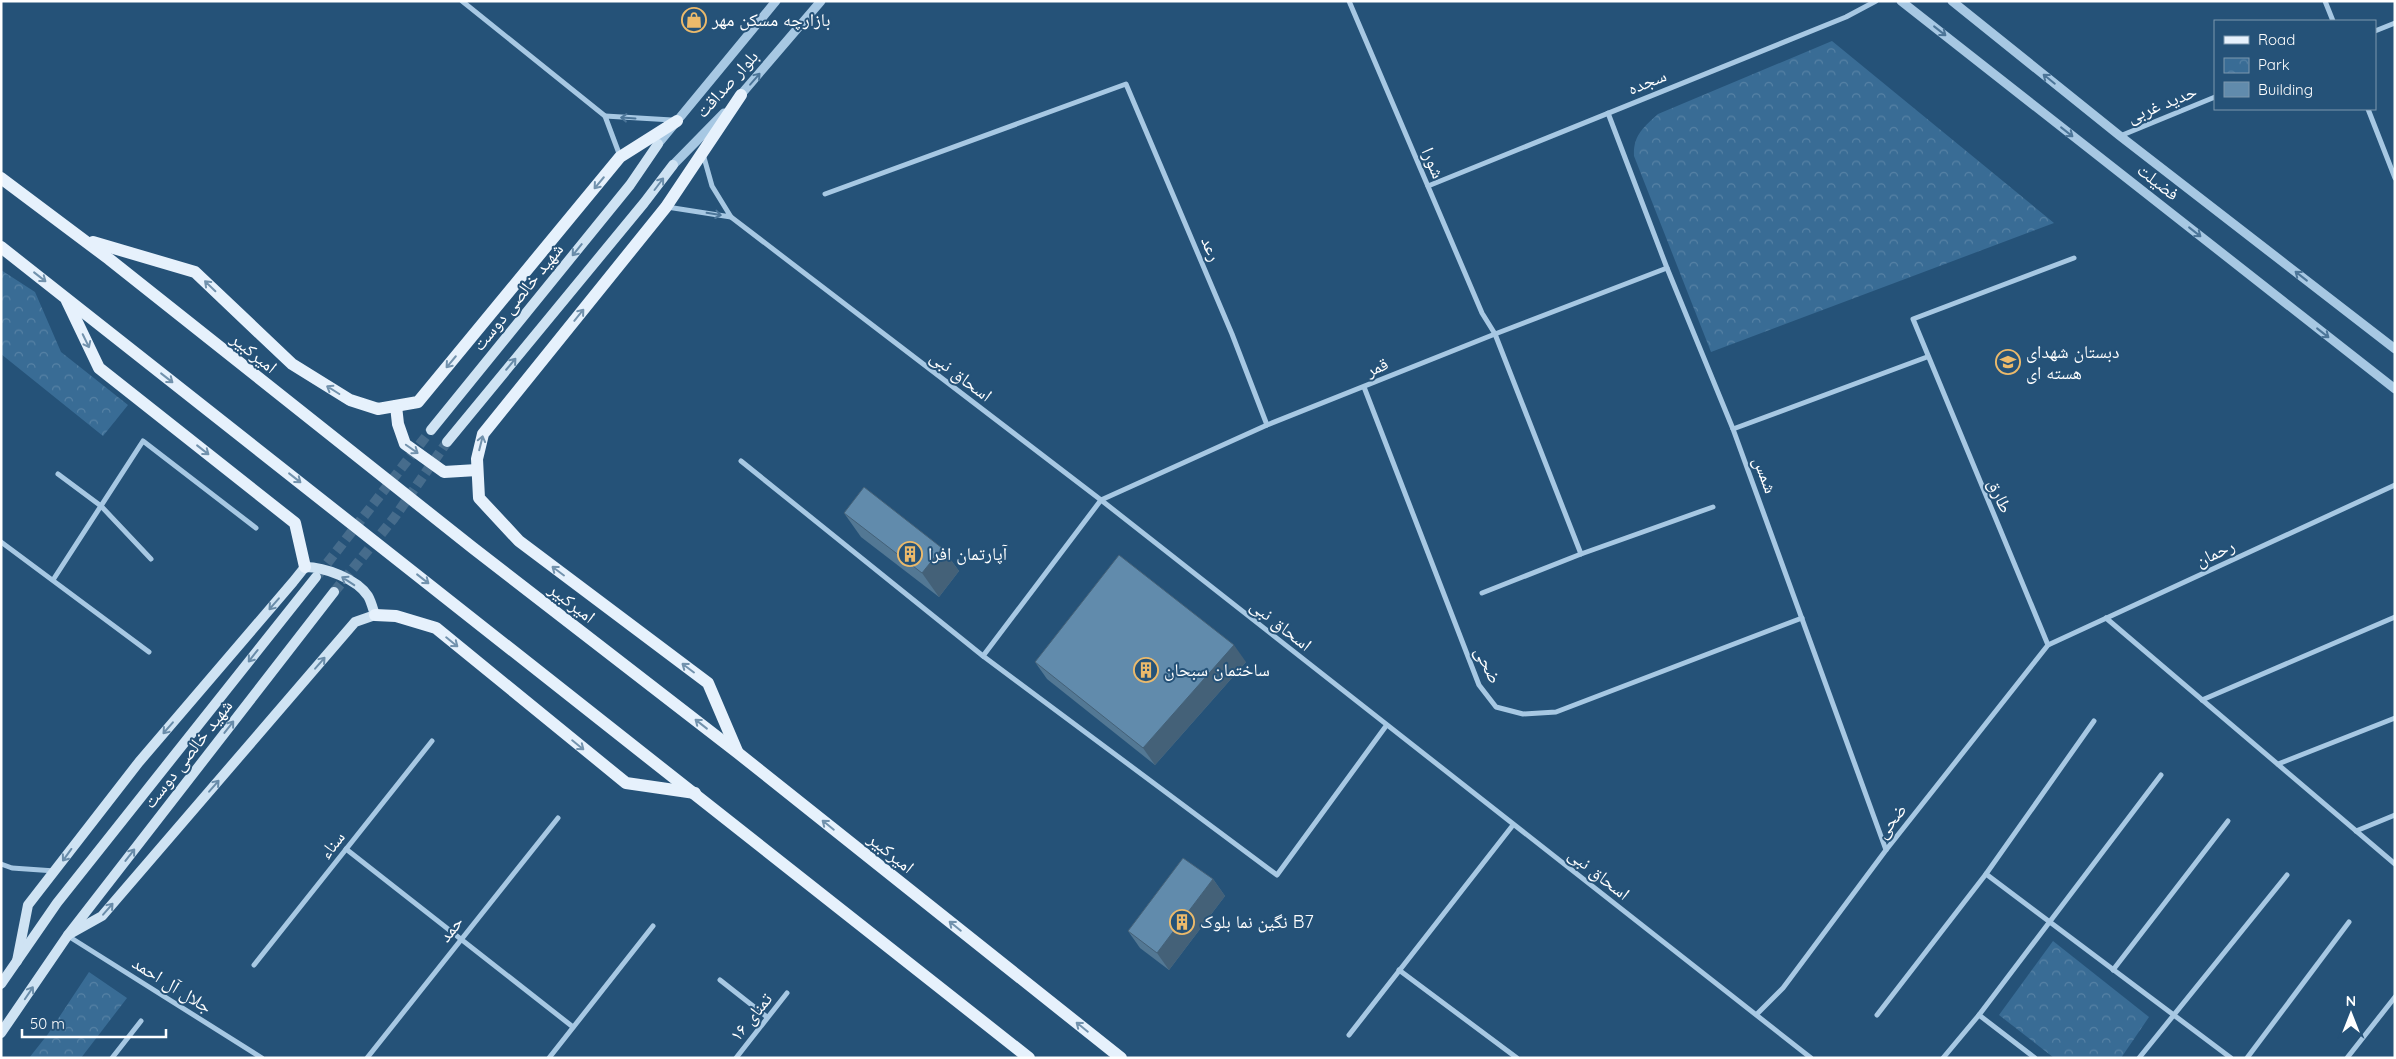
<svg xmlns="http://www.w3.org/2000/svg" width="2396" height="1059" viewBox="0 0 2396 1059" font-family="Quicksand,'Noto Naskh Arabic',sans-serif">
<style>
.park{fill:url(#park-crowns)}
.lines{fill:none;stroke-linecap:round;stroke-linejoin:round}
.secondary-tunnel{stroke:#466c8c;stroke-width:10;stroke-dasharray:10 5;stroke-linecap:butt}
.minor{stroke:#a7c8e3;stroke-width:5}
.tertiary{stroke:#a7c8e3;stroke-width:9}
.secondary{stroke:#cfe3f3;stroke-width:10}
.primary{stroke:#e6f1fc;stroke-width:12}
.wall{fill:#537894}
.shaded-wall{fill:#446178}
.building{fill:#618bac;stroke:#446178}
.oneway{stroke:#4c7598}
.oneway2{stroke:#7292ad}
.oneway3{stroke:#698ca9}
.labels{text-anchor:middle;stroke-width:4;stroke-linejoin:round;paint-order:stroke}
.poi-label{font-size:18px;fill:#fff;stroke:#255278;text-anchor:start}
.street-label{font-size:18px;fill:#fff;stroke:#255278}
</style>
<defs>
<pattern id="park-crowns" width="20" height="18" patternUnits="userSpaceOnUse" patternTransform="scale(1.25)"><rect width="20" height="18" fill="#396c95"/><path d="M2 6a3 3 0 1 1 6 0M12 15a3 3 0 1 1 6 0" fill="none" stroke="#5782a5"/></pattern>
</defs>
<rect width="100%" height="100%" fill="#255278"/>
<g class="park">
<path d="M1832,41L2054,223L1711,352L1634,156C1633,135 1644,127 1658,114Z"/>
<path d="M1,270L35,292L61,352L128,405L103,436L1,354Z"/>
<path d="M2053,941L2149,1017L2121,1058H2054L1999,1015Z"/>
<path d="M89,972L127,998L81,1058H29L48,1034Z"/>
</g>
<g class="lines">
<g class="secondary-tunnel">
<path d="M318,575L431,430"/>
<path d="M334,592L394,518L447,442"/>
</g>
<g class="minor">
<path d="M462,1L605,116"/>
<path d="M1349,1L1482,313L1495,334L1581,554"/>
<path d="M2325,1L2333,21"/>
<path d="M2375,31L2395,23"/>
<path d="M2368,109L2395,178"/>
<path d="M1608,113L1667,268L1733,429L1886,850"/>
<path d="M2120,136L2215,97"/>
<path d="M620,156L605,116L672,120"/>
<path d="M1428,186L1846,17L1876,1"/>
<path d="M825,194L1126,84L1232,334L1267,425"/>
<path d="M667,207L731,217L712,186L703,154"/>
<path d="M731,217L1101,500L1811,1058"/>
<path d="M1364,387L1479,685L1496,707L1523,714L1556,712L1802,618"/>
<path d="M1733,429L1927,357"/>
<path d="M741,461L983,656L1277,875L1386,726"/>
<path d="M58,474L101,506L151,559"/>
<path d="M1,542L149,652"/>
<path d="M53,580L143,441L256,528"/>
<path d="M1482,593L1581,554L1713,507"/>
<path d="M2106,618L2395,864"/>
<path d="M2048,645L1913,319L2074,258"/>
<path d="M983,656L1101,500L1267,425L1495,334L1667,268"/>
<path d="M2202,700L2395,617"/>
<path d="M2278,764L2395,718"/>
<path d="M2356,831L2395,815"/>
<path d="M346,849L573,1027"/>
<path d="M1,864L12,868L55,871"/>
<path d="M1986,874L2231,1058"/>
<path d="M68,936L262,1058"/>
<path d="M254,965L432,741"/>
<path d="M1399,970L1517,1058"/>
<path d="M2113,970L2228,821"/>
<path d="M720,980L767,1017"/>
<path d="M1757,1014L1783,988L1886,850L2048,645L2395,485"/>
<path d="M1877,1015L1986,874L2094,721"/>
<path d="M1979,1015L2035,1058"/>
<path d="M1349,1035L1513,825"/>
<path d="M112,1058L141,1021"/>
<path d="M367,1058L558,818"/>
<path d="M549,1058L653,926"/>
<path d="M736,1058L787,993"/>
<path d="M1943,1058L1979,1015L2161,775"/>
<path d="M2139,1058L2287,875"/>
<path d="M2247,1058L2349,922"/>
<path d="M2347,1058L2395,997"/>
</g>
<g class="tertiary">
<path d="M1901,1L2395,389"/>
<path d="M1952,1L2120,136L2395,349"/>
<path d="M738,98L821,1"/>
<path d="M658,144L776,1"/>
<path d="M673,165L724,113"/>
</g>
<g class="secondary">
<path d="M431,430L630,185L658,144"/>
<path d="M447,442L644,203L673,165"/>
<path d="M17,961L28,905L139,762L293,582L305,567C325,567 357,579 368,596C371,601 373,609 375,615L355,622L102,916L68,935"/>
<path d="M1,984L57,903L316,577"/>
<path d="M1,1033L68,935L334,592"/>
</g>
<g class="primary">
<path d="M1,178L109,259L473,548L738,753L1121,1058"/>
<path d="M93,242L195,272L292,364L350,400L378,409L418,402L620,157L677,121"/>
<path d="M1,247L1029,1058"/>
<path d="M67,301L99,368L295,523L305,567"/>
<path d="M396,406L398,424L405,444L444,472L477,470"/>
<path d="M375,615L396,616L436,628L626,783L695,793"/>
<path d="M737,751L708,683L519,541L479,498L477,459L483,434L666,207L741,95"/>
</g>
</g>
<g class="wall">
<path d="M844,513L942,548L959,571L939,597L861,537Z"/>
<path d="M1035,662H1246L1155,765L1047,679Z"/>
<path d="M1213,879L1225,896L1169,970L1140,948L1128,931Z"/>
</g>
<g class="shaded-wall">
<path d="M942,548L959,571L939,597L922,573Z"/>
<path d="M1234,645L1246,662L1155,765L1143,748Z"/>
<path d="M1213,879L1225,896L1169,970L1157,953Z"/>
</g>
<g class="building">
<path d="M864,487L942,548L922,573L844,513Z"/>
<path d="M1119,555L1234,645L1143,748L1035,662Z"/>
<path d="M1183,858L1213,879L1157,953L1128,931Z"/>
</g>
<defs><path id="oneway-shaft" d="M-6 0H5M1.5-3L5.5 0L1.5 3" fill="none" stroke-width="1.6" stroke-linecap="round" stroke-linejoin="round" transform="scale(1.25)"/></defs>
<g class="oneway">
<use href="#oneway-shaft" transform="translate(1940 31) rotate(38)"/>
<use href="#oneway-shaft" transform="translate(755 79) rotate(-49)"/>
<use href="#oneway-shaft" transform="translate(2049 79) rotate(-141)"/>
<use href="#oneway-shaft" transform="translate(628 118) rotate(-176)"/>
<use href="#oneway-shaft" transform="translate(2067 132) rotate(38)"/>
<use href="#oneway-shaft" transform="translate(714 214) rotate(9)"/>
<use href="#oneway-shaft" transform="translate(2195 232) rotate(38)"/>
<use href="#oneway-shaft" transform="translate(2301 276) rotate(-142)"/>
<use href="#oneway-shaft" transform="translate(2323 333) rotate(38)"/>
</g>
<g class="oneway2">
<use href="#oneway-shaft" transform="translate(599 183) rotate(130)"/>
<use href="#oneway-shaft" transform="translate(40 277) rotate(38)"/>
<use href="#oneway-shaft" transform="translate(210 286) rotate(-136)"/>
<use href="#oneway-shaft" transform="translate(579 315) rotate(-51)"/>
<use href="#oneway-shaft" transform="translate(86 341) rotate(64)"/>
<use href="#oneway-shaft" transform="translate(451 362) rotate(130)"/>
<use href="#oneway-shaft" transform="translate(167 378) rotate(38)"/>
<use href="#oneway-shaft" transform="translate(333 390) rotate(-148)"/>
<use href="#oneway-shaft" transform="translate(481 443) rotate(-76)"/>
<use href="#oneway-shaft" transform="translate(412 449) rotate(35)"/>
<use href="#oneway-shaft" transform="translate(203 450) rotate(38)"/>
<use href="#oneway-shaft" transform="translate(295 478) rotate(38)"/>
<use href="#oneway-shaft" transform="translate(558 571) rotate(-143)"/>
<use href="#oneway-shaft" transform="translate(423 579) rotate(38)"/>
<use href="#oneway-shaft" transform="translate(452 642) rotate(39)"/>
<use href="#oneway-shaft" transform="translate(688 668) rotate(-143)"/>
<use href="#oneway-shaft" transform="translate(701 724) rotate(-142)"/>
<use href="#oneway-shaft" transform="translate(578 745) rotate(39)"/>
<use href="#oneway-shaft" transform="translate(828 825) rotate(-141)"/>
<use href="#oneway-shaft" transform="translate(955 926) rotate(-141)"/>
<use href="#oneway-shaft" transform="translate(1082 1027) rotate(-141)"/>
</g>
<g class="oneway3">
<use href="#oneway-shaft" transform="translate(659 184) rotate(-53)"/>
<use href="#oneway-shaft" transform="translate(577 250) rotate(129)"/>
<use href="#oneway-shaft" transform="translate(511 364) rotate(-50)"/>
<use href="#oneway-shaft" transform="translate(348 581) rotate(-147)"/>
<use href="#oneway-shaft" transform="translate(274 604) rotate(131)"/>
<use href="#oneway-shaft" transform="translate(253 656) rotate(128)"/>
<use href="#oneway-shaft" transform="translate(320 663) rotate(-49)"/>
<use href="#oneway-shaft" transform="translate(229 727) rotate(-52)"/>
<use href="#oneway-shaft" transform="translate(168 728) rotate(131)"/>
<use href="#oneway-shaft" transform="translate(214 786) rotate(-49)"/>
<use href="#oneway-shaft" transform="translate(67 855) rotate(126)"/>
<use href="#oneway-shaft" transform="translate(130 855) rotate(-52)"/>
<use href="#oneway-shaft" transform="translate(108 909) rotate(-49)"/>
<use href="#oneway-shaft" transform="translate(29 993) rotate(-56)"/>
</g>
<defs>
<symbol id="shop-ring" viewBox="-11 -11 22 22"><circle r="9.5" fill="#255278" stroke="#ecba6b" stroke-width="1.5"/><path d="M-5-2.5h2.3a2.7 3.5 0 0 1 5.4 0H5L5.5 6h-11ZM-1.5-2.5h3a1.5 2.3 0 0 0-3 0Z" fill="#ecba6b"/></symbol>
<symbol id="school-ring" viewBox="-11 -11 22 22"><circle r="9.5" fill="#255278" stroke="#ecba6b" stroke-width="1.5"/><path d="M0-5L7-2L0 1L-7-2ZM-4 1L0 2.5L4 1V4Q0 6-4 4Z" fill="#ecba6b"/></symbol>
<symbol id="building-ring" viewBox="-11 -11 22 22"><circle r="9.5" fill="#255278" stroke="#ecba6b" stroke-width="1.5"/><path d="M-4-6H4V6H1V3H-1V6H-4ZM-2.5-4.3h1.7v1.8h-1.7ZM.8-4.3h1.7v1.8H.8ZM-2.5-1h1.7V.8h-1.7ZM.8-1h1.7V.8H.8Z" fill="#ecba6b"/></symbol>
</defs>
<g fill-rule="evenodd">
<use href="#shop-ring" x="680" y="6" width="28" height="28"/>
<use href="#school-ring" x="1994" y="348" width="28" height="28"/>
<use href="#building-ring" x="896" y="540" width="28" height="28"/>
<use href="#building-ring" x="1132" y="656" width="28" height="28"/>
<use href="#building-ring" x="1168" y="908" width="28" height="28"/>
</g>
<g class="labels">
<g class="poi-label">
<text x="712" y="26">بازارچه مسکن مهر</text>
<text x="2026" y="358">دبستان شهدای<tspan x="2026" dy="21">هسته ای</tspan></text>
<text x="928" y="560">آپارتمان افرا</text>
<text x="1164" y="676">ساختمان سبحان</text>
<text x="1200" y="928">نگین نما بلوک B7</text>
</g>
<g class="street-label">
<text transform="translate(1647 82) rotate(-22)" y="6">سجده</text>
<text transform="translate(727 84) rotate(-48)" y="6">بلوار صداقت</text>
<text transform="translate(2162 104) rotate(-22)" y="6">حدید غربی</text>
<text transform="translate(1433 163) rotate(67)" y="6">شورا</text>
<text transform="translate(2158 182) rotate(38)" y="6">فضیلت</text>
<text transform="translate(1211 249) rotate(67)" y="6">رعد</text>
<text transform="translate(518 297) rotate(-51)" y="6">شهید خالصی دوست</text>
<text transform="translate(254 353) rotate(39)" y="6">امیرکبیر</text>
<text transform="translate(1377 367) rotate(-22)" y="6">قمر</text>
<text transform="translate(961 376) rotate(37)" y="6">اسحاق نبی</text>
<text transform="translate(1765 475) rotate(70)" y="6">شمس</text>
<text transform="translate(2000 496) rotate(67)" y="6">طارق</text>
<text transform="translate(2215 553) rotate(-25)" y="6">رحمان</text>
<text transform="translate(572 603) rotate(38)" y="6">امیرکبیر</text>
<text transform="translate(1281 625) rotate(38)" y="6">اسحاق نبی</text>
<text transform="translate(1488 665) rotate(64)" y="6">ضحی</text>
<text transform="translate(188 754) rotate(-52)" y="6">شهید خالصی دوست</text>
<text transform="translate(1891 821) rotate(-52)" y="6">ضحی</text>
<text transform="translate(332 845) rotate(-52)" y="6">سناء</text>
<text transform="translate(891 853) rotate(39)" y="6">امیرکبیر</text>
<text transform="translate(1599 874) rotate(38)" y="6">اسحاق نبی</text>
<text transform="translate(451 929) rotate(-52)" y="6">حمد</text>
<text transform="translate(172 985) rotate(32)" y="6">جلال آل احمد</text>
<text transform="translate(751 1017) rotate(-51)" y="6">تمنای ۱۶</text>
</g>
</g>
<rect width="2396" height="1059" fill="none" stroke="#ffffff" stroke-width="5"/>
<rect x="2214" y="20" width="162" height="90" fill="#255278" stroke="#7c97ae"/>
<rect x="2224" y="36" width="25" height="8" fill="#e6f1fc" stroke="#7c97ae"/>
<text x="2258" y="45" font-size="15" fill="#ffffff">Road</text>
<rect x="2224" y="58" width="25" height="15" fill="url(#park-crowns)" stroke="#7c97ae"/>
<text x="2258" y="70" font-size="15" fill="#ffffff">Park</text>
<rect x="2224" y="82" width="25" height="15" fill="#618bac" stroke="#7c97ae"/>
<text x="2258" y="95" font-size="15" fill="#ffffff">Building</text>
<g transform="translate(2351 1014)" stroke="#255278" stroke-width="4" paint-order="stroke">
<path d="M0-4L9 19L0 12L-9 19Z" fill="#ffffff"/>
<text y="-8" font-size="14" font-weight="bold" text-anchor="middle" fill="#ffffff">N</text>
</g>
<path d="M22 1029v8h144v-8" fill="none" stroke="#ffffff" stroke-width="2.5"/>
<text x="30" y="1029" font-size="15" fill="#ffffff" stroke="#255278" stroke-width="4" paint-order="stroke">50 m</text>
</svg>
